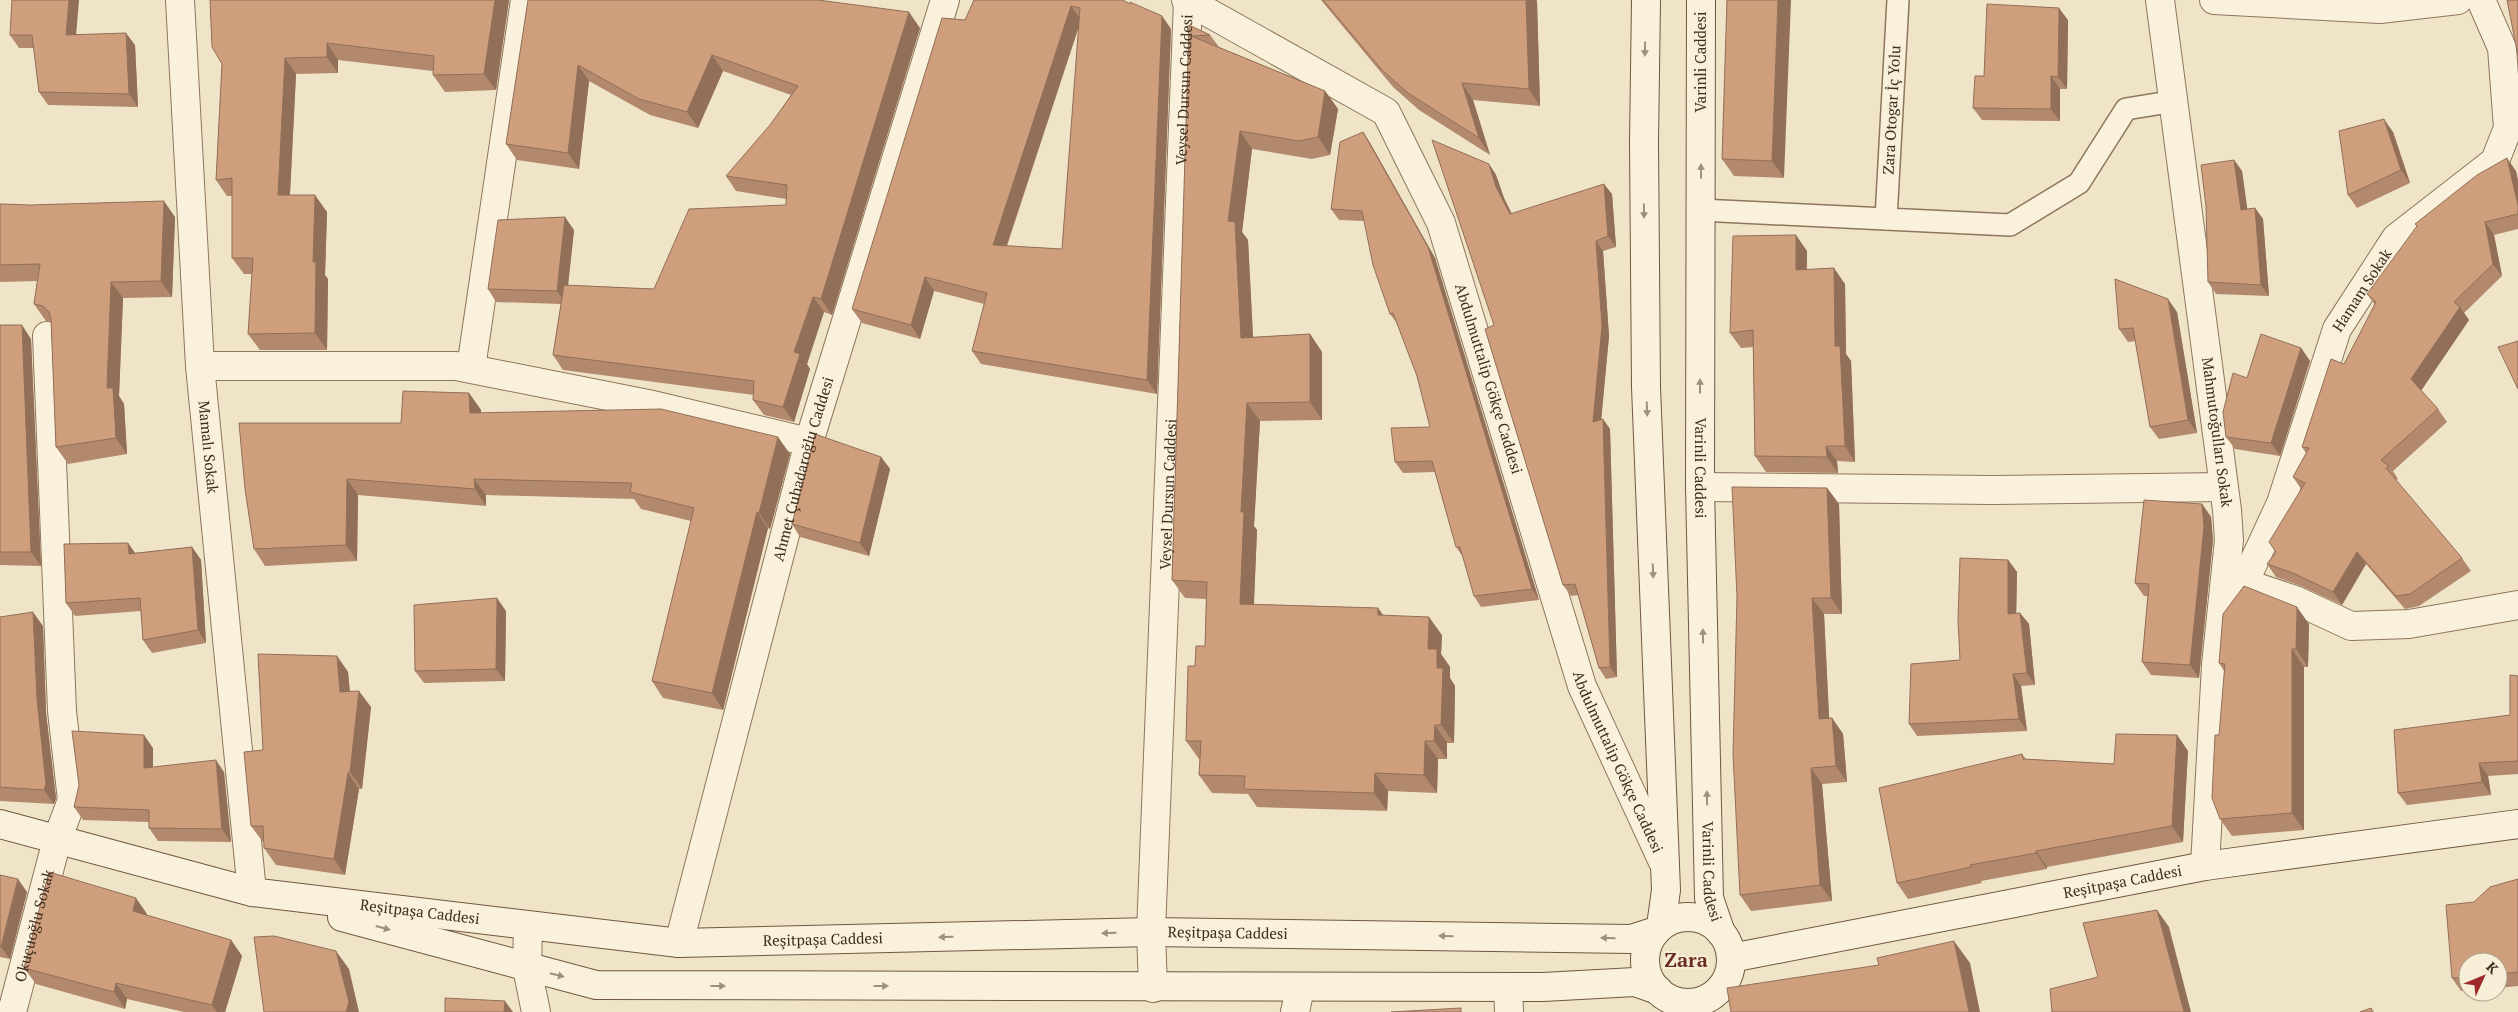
<svg xmlns="http://www.w3.org/2000/svg" width="2518" height="1012" viewBox="0 0 2518 1012" font-family="'PT Serif',serif">
<style>
.lines{fill:none;stroke-linecap:round;stroke-linejoin:round}
.lane-casing{stroke:#8d765c;stroke-width:24}
.street-casing{stroke:#8d765c;stroke-width:30}
.secondary-casing{stroke:#6f573f;stroke-width:30}
.lane{stroke:#faf1dc;stroke-width:21}
.street{stroke:#faf1dc;stroke-width:28}
.secondary{stroke:#faf1dc;stroke-width:28}
.wall{fill:#b2896c;fill-rule:evenodd}
.shaded-wall{fill:#916f58}
.building{fill:#cf9f7d;stroke:#916f58;fill-rule:evenodd}
.oneway{fill:#9c907e}
.labels{text-anchor:middle;stroke-width:4;stroke-linejoin:round;paint-order:stroke}
.street-label{font-size:15px;fill:#3d2e20;stroke:#f7eed8}
.district-label{font-size:20px;font-weight:bold;fill:#6b2e1e;stroke:#f7eed8}
</style>
<rect width="100%" height="100%" fill="#f0e4c8"/>
<g class="lines">
<defs>
<g id="lane">
<path d="M1898,0L1886,219L2010,225L2079,183L2126,109L2175,101"/>
<path d="M1700,210L1886,219"/>
</g>
<g id="street">
<path id="s1" d="M180,0L200,366L252,892"/>
<path id="s2" d="M1186,0L1386,112L1441,223L1582,686L1663,862"/>
<path id="s3" d="M2160,0L2227,510L2229,540L2216,665L2205,866"/>
<path d="M2214,0L2380,9L2458,0"/>
<path d="M200,366H456L653,405L809,442"/>
<path d="M471,368L525,0"/>
<path d="M1700,487L1992,490L2223,487"/>
<path d="M2244,583L2295,600L2351,626L2409,624L2518,605"/>
<path id="s4" d="M2224,604L2244,583L2281,503L2337,329L2396,238L2495,161L2508,128L2502,48L2481,0"/>
<path d="M528,926L527,968L536,1012"/>
<path id="s5" d="M679,943L809,442L945,0"/>
<path d="M1508,987L1509,1012"/>
<path id="s6" d="M1153,988L1151,932L1188,1"/>
<path id="s7" d="M12,1012L57,840L72,800L62,711L47,336"/>
<path d="M1295,1012L1300,988"/>
</g>
<g id="secondary">
<path d="M1646,0L1644,142L1646,387L1666,890L1661,926"/>
<path id="s8" d="M1701,0L1700,487L1709,898L1721,933"/>
<path id="s9" d="M0,824L252,892L679,943L1151,932L1631,939L1656,931"/>
<path d="M342,917L596,985L1543,987L1635,982L1658,990"/>
<circle cx="1688" cy="960" r="43"/>
<path id="s10" d="M1731,958L2205,866L2518,824"/>
</g>
</defs>
<use href="#lane" class="lane-casing"/>
<use href="#street" class="street-casing"/>
<use href="#secondary" class="secondary-casing"/>
<use href="#lane" class="lane"/>
<use href="#street" class="street"/>
<use href="#secondary" class="secondary"/>
</g>
<g class="wall">
<path d="M509,0L496,90L445,92L433,75V71L338,60V73L296,74L290,195L327,212L325,275L328,279L327,350H260L248,334L252,274H244L232,258V196H227L216,180L222,64Z"/>
<path d="M528,0L920,28L832,315L824,312L807,364L810,369L794,422L764,415L753,400L754,395L563,370L553,355L561,304L496,302L488,289L574,230L568,285L654,289L786,205V199L736,191L726,176L770,125L791,95L723,71L698,128L650,115L589,81L579,169L517,160L506,144Z"/>
<path d="M974,0L1130,4L1162,16L1171,29L1157,394L981,364L972,351L984,304L934,291L920,339L862,323L852,309L965,20ZM1079,26L1062,249L1007,246Z"/>
<path d="M1321,0H1536L1537,1L1540,106L1473,100L1490,155L1419,110L1393,87Z"/>
<path d="M1727,0L1784,178L1734,176L1722,159Z"/>
<path d="M2068,20L2067,89H2060V121L1982,120L1973,108L1984,76Z"/>
<path d="M1189,25L1210,35L1219,47L1325,91L1338,109L1330,155L1312,159L1252,149L1242,232L1248,240L1253,337L1310,334L1322,352V420L1260,421L1254,526L1257,530L1254,604L1378,608L1383,616L1442,635L1441,654L1450,667V678L1455,686L1454,743H1447V759H1438L1437,793L1388,791L1387,811L1257,807L1248,794L1212,793L1199,775L1200,759H1199L1186,741L1195,666L1205,646L1206,599L1185,598L1172,580Z"/>
<path d="M76,34L135,45L138,107L48,105L39,92L34,48H19L10,35Z"/>
<path d="M1363,132L1370,143L1435,258L1539,600L1481,607L1474,596L1463,557L1456,547L1435,472L1403,473L1395,462L1430,427L1417,376L1397,323L1390,314L1364,221L1339,220L1331,209Z"/>
<path d="M2393,132L2410,183L2357,208L2348,195Z"/>
<path d="M2234,160L2242,171L2247,209L2255,208L2263,219L2269,296L2216,294L2208,282Z"/>
<path d="M1489,164L1496,175L1504,198L1512,214L1612,194L1616,247L1603,251L1609,336L1601,419L1610,429L1617,677L1606,679L1599,668L1578,595L1571,596L1563,585L1494,325Z"/>
<path d="M2516,171L2518,181V229L2494,235L2502,276L2464,313L2469,320L2421,391L2438,409L2447,422L2393,471L2398,479L2396,480L2462,558L2471,571L2419,606L2405,609L2366,564L2342,605L2301,586L2276,577L2267,564L2276,552L2301,489L2293,477L2306,453L2302,447L2375,305L2367,294Z"/>
<path d="M0,204L175,217L172,297L123,298L119,396L124,404L127,454L68,464L56,447L51,322L46,321L34,304L37,281L0,282Z"/>
<path d="M1807,251V270L1845,284L1846,354L1851,361L1855,462L1837,461L1838,473L1766,472L1755,456L1753,347L1741,348L1730,333Z"/>
<path d="M2177,312L2197,433L2159,439L2150,427L2136,341L2128,342L2119,329Z"/>
<path d="M0,325L31,339L41,566L0,565Z"/>
<path d="M2301,348L2310,361L2280,456L2235,449L2226,437Z"/>
<path d="M469,393L481,410V413L790,454L770,529L768,528L723,710L663,698L652,681L691,521L641,509L634,499L486,495V506L358,495L357,561L265,566L254,549L401,423Z"/>
<path d="M881,457L890,469L869,556L800,537L792,524Z"/>
<path d="M1827,488L1839,504L1842,614H1824L1829,718H1832L1843,734L1847,782L1822,784L1832,901L1751,911L1740,895Z"/>
<path d="M2202,504L2211,517L2213,540L2199,678L2151,675L2142,662L2148,596H2144L2135,583Z"/>
<path d="M128,543L135,553L192,547L201,560L206,643L152,653L143,640L141,611L75,616L66,603Z"/>
<path d="M2008,560L2017,572L2016,613H2020L2029,624L2035,685L2021,686L2027,731L1917,736L1909,724L1960,660Z"/>
<path d="M506,611L505,681L424,683L415,671Z"/>
<path d="M0,617L43,626L46,713L56,798L54,804L0,801Z"/>
<path d="M2309,624L2308,667H2304V830L2232,836L2220,819L2224,671L2219,663Z"/>
<path d="M337,656L348,672L350,691L371,707L362,789H359L345,875L276,865L264,848V842H263L251,826L263,750Z"/>
<path d="M2518,676V774L2488,776L2491,795L2407,805L2398,793L2510,715Z"/>
<path d="M2177,735L2188,751L2183,842L2047,867V869L1981,881L1982,883L1908,899L1897,883L2022,754L2026,759L2114,764Z"/>
<path d="M153,748V767L224,772L231,842L158,841L149,828V822L83,820L74,807Z"/>
<path d="M0,875L27,892L10,959L0,957Z"/>
<path d="M2518,879V986L2498,988V962H2468V990L2461,991L2452,978L2474,902Z"/>
<path d="M147,914V915L231,940L242,956L225,1012H184L127,999L125,1009L36,984L24,968Z"/>
</g>
<g class="shaded-wall">
<path d="M69,0H79L75,48L66,35Z"/>
<path d="M495,0H509L496,90L484,74Z"/>
<path d="M1526,0H1536L1537,1L1540,106L1529,89Z"/>
<path d="M1778,0H1791L1784,178L1772,161Z"/>
<path d="M1071,6L1081,20L1002,259L993,245Z"/>
<path d="M2059,8L2068,20L2067,89L2058,77Z"/>
<path d="M909,12L920,28L832,315L821,299Z"/>
<path d="M1162,16L1171,29L1157,394L1147,380Z"/>
<path d="M126,33L135,45L138,107L129,94Z"/>
<path d="M327,43L338,60V73L327,57Z"/>
<path d="M712,55L723,71L698,128L687,112Z"/>
<path d="M285,58L296,74L289,212L278,195Z"/>
<path d="M578,65L589,81L579,169L568,153Z"/>
<path d="M2051,76L2060,89V121L2051,109Z"/>
<path d="M1462,83L1473,100L1490,155L1479,138Z"/>
<path d="M1325,91L1338,109L1330,155L1318,137Z"/>
<path d="M2384,119L2393,132L2410,183L2401,170Z"/>
<path d="M1240,131L1252,149L1242,232L1248,240L1254,356L1241,338L1228,221Z"/>
<path d="M1363,132L1370,143L1435,258L1539,600L1532,589Z"/>
<path d="M2507,158L2516,171L2518,181V205Z"/>
<path d="M2234,160L2242,171L2249,221L2241,210Z"/>
<path d="M1489,164L1496,175L1504,198L1517,225L1510,214L1496,187Z"/>
<path d="M1604,184L1612,194L1616,247L1608,236Z"/>
<path d="M315,195L327,212L325,275L328,279L327,350L315,333L313,262Z"/>
<path d="M164,201L175,217L172,297L161,281Z"/>
<path d="M2255,208L2263,219L2269,296L2261,285Z"/>
<path d="M565,217L574,230L566,304L557,291Z"/>
<path d="M2485,222L2494,235L2502,276L2493,264Z"/>
<path d="M1796,235L1807,251L1806,286L1796,270Z"/>
<path d="M1596,241L1603,251L1609,336L1600,433L1593,422Z"/>
<path d="M1834,268L1845,284L1846,354L1851,361L1855,462L1845,446L1835,346Z"/>
<path d="M925,277L934,291L920,339L911,325Z"/>
<path d="M111,282L123,298L119,396L124,404L127,454L116,438L107,388Z"/>
<path d="M813,297L824,312L807,364L810,369L794,422L783,407L794,352Z"/>
<path d="M2168,299L2177,312L2197,433L2188,420Z"/>
<path d="M2460,307L2469,320L2420,392L2411,379Z"/>
<path d="M22,325L31,339L41,566L31,552Z"/>
<path d="M1310,334L1322,352V420L1310,402Z"/>
<path d="M2301,348L2310,361L2280,456L2271,443Z"/>
<path d="M469,393L481,410L482,430L470,413Z"/>
<path d="M1247,403L1260,421L1254,526L1257,530L1253,622L1240,604L1241,512Z"/>
<path d="M1603,419L1610,429L1617,677L1610,667Z"/>
<path d="M778,437L790,454L770,529L759,513Z"/>
<path d="M1826,446L1837,461L1838,473L1827,457Z"/>
<path d="M881,457L890,469L869,556L860,543Z"/>
<path d="M347,479L358,495L357,561L346,545Z"/>
<path d="M474,479L486,495V506L475,489Z"/>
<path d="M1827,488L1839,504L1842,614L1831,598Z"/>
<path d="M2202,504L2211,517L2213,540L2199,678L2190,665Z"/>
<path d="M757,512L768,528L723,710L712,693Z"/>
<path d="M128,543L137,556L129,554Z"/>
<path d="M192,547L201,560L206,643L198,630Z"/>
<path d="M2357,552L2366,564L2342,605L2333,592Z"/>
<path d="M2008,560L2017,572L2016,626L2008,614Z"/>
<path d="M497,598L506,611L505,681L496,669Z"/>
<path d="M1812,598L1824,614L1830,735L1819,719Z"/>
<path d="M2297,607L2309,624L2308,667L2296,649Z"/>
<path d="M1378,608L1391,626L1378,615Z"/>
<path d="M33,612L43,626L46,713L56,798L54,804L44,790L37,699Z"/>
<path d="M2020,613L2029,624L2035,685L2027,673Z"/>
<path d="M1429,617L1442,635L1441,654L1450,667V678L1455,686L1454,743L1441,725L1437,668L1428,649Z"/>
<path d="M2292,649L2304,667V830L2292,813Z"/>
<path d="M337,656L348,672L351,708L340,692Z"/>
<path d="M2013,674L2021,686L2027,731L2019,719Z"/>
<path d="M359,691L371,707L362,789L350,772Z"/>
<path d="M1832,718L1843,734L1847,782L1836,766Z"/>
<path d="M1435,725L1447,743V759L1434,741Z"/>
<path d="M144,735L153,748V781L144,768Z"/>
<path d="M2177,735L2188,751L2183,842L2172,826Z"/>
<path d="M1425,741L1438,759L1437,793L1424,775Z"/>
<path d="M216,760L224,772L231,842L222,829Z"/>
<path d="M2479,763L2488,776L2491,795L2482,782Z"/>
<path d="M1811,768L1822,784L1832,901L1820,885Z"/>
<path d="M348,773L359,789L345,875L334,859Z"/>
<path d="M1375,773L1388,791L1387,811L1374,793Z"/>
<path d="M2036,851L2047,867V869L2036,853Z"/>
<path d="M18,879L27,892L10,959L1,947Z"/>
<path d="M136,898L147,914L144,927L133,911Z"/>
<path d="M2157,910L2169,927L2191,1012H2184Z"/>
<path d="M231,940L242,956L225,1012H217L212,1005Z"/>
<path d="M1954,941L1970,963L1980,1012H1969Z"/>
<path d="M336,951L349,969L359,1012H346Z"/>
<path d="M116,983L127,999L125,1009L114,992Z"/>
<path d="M505,1001L513,1012H504Z"/>
</g>
<g class="building">
<path d="M12,0H69L66,35L126,33L129,94L39,92L32,35H10Z"/>
<path d="M210,0H495L484,74L433,75L434,56L327,43V57L285,58L278,195H315L313,262H316L315,333L248,334L253,258H232V178L216,180L222,64L212,47Z"/>
<path d="M528,0H818L909,12L821,299L813,297L794,352L800,354L783,407L753,400L754,381L553,355L564,285L654,289L689,209L786,205L787,185L726,176L770,125L798,86L712,55L687,112L639,99L578,65L568,153L506,144Z"/>
<path d="M974,0H1123L1130,4V2L1162,16L1147,380L972,351L987,293L925,277L911,325L852,309L942,18L965,20ZM1071,6L1080,8L1062,249L993,245Z"/>
<path d="M1323,0H1526L1529,89L1462,83L1479,138L1408,93L1382,70Z"/>
<path d="M1727,0H1778L1772,161L1722,159Z"/>
<path d="M2507,0H2518V56Z"/>
<path d="M1987,4L2059,8L2058,77L2051,76V109L1973,108L1975,76H1984Z"/>
<path d="M1189,25L1210,35L1191,36L1325,91L1318,137L1299,141L1240,131L1228,221L1235,222L1241,338L1310,334V402L1247,403L1241,512H1244L1240,604L1378,608V615L1429,617L1428,649H1437V668H1443L1441,725H1435L1434,741H1425L1424,775L1375,773L1374,793L1244,789L1245,776L1199,775L1201,741H1186L1188,666H1195L1196,646H1205L1207,582L1172,580Z"/>
<path d="M2384,119L2401,170L2348,195L2339,131Z"/>
<path d="M1363,132L1428,247L1532,589L1474,596L1460,547H1456L1432,461L1395,462L1391,428L1430,427L1417,376L1393,313L1390,314L1373,265L1362,211L1331,209L1340,142Z"/>
<path d="M1432,140L1489,164L1496,187L1510,214L1604,184L1608,236L1596,241L1602,326L1593,422L1603,419L1610,667L1599,668L1575,584L1563,585L1485,329L1494,325Z"/>
<path d="M2507,158L2518,205V214L2485,222L2493,264L2454,302L2460,307L2411,379L2438,409L2381,460L2389,466L2386,468L2462,558L2410,594L2396,596L2357,552L2333,592L2293,573L2267,564L2276,552L2269,542L2305,483L2293,477L2309,448L2302,447L2331,359L2344,364L2376,302L2367,294L2417,226L2415,224L2477,175Z"/>
<path d="M2234,160L2241,210L2255,208L2261,285L2208,282L2206,206L2201,165Z"/>
<path d="M164,201L161,281L111,282L107,388H113L116,438L56,447L51,319L49,312L43,306L34,304L40,264L0,265V204L31,205Z"/>
<path d="M565,217L557,291L488,289L498,220Z"/>
<path d="M1796,235V270L1834,268L1835,346H1840L1845,446H1826L1827,457L1755,456L1753,330L1730,333L1733,236Z"/>
<path d="M2115,279L2168,299L2188,420L2150,427L2133,328L2119,329Z"/>
<path d="M0,325H22L31,552H0Z"/>
<path d="M2261,334L2301,348L2271,443L2226,437L2223,412L2233,373L2247,378Z"/>
<path d="M2518,341V389L2498,347Z"/>
<path d="M403,391L469,393L470,413L661,409L778,437L759,513L757,512L712,693L652,681L694,508L630,492L632,483L474,479L475,489L347,479L346,545L254,549L245,489L239,423H401Z"/>
<path d="M815,434L881,457L860,543L792,524Z"/>
<path d="M1732,487L1827,488L1831,598H1812L1819,719L1832,718L1836,766L1811,768L1820,885L1740,895L1733,754L1737,597Z"/>
<path d="M2144,500L2202,504L2204,527L2190,665L2142,662L2149,584L2135,583Z"/>
<path d="M128,543L129,554L192,547L198,630L143,640L140,598L66,603L64,544Z"/>
<path d="M1960,558L2008,560V614L2020,613L2027,673L2013,674L2019,719L1909,724L1911,664L1960,660L1958,620Z"/>
<path d="M2244,586L2297,607L2296,649H2292V813L2220,819L2212,798L2215,735H2219L2225,664L2219,663L2223,614Z"/>
<path d="M497,598L496,669L415,671L414,605Z"/>
<path d="M33,612L37,699L46,784L44,790L0,787V617Z"/>
<path d="M258,654L337,656L340,692L359,691L350,772L348,773L334,859L264,848L263,826H251L244,752L263,750Z"/>
<path d="M2510,675L2518,676V761L2479,763L2482,782L2398,793L2394,730L2510,715Z"/>
<path d="M72,731L144,735V768L216,760L222,829L149,828V810L74,807L79,785Z"/>
<path d="M2116,734L2177,735L2172,826L2036,851V853L1970,865L1971,867L1897,883L1879,788L2022,754L2023,759L2114,764Z"/>
<path d="M49,872L136,898L133,911L231,940L212,1005L116,983L114,992L24,968Z"/>
<path d="M0,875L18,879L1,947L0,946Z"/>
<path d="M2518,879V972L2498,974V962H2468V977L2452,978L2446,905L2474,902L2490,887Z"/>
<path d="M2157,910L2184,1012H2052L2050,989L2098,977L2083,923Z"/>
<path d="M274,936L336,951L349,1002L346,1012H264L254,937Z"/>
<path d="M1954,941L1969,1012H1731L1727,988L1879,965L1877,958Z"/>
<path d="M445,998L505,1001L504,1012H445Z"/>
<path d="M1461,1008V1012H1391Z"/>
<path d="M2371,1008L2373,1012H2360Z"/>
</g>
<defs><path id="oneway-solid" d="M-6-.8H1V-3.2L6.5 0L1 3.2V.8H-6Z" transform="scale(1.25)"/></defs>
<g class="oneway">
<use href="#oneway-solid" transform="translate(1645 49) rotate(91)"/>
<use href="#oneway-solid" transform="translate(1701 171) rotate(-90)"/>
<use href="#oneway-solid" transform="translate(1644 211) rotate(89)"/>
<use href="#oneway-solid" transform="translate(1700 386) rotate(-90)"/>
<use href="#oneway-solid" transform="translate(1647 409) rotate(88)"/>
<use href="#oneway-solid" transform="translate(1653 571) rotate(88)"/>
<use href="#oneway-solid" transform="translate(1703 636) rotate(-91)"/>
<use href="#oneway-solid" transform="translate(1707 798) rotate(-91)"/>
<use href="#oneway-solid" transform="translate(383 928) rotate(15)"/>
<use href="#oneway-solid" transform="translate(1109 933) rotate(179)"/>
<use href="#oneway-solid" transform="translate(1446 936) rotate(-179)"/>
<use href="#oneway-solid" transform="translate(946 937) rotate(179)"/>
<use href="#oneway-solid" transform="translate(1608 938) rotate(-179)"/>
<use href="#oneway-solid" transform="translate(557 975) rotate(14)"/>
<use href="#oneway-solid" transform="translate(718 986)"/>
<use href="#oneway-solid" transform="translate(881 986)"/>
</g>
<g class="labels">
<g class="street-label">
<text transform="translate(1701 62) rotate(-90)" y="5">Varinli Caddesi</text>
<text dy="5" stroke="none"><textPath href="#s6" startOffset="899">Veysel Dursun Caddesi</textPath></text>
<text transform="translate(1892 110) rotate(-87)" y="5">Zara Otogar İç Yolu</text>
<text dy="5" stroke="none"><textPath href="#s4" startOffset="346">Hamam Sokak</textPath></text>
<text dy="5" stroke="none"><textPath href="#s2" startOffset="516">Abdulmuttalip Gökçe Caddesi</textPath></text>
<text dy="5" stroke="none"><textPath href="#s3" startOffset="436">Mahmutoğulları Sokak</textPath></text>
<text dy="5" stroke="none"><textPath href="#s1" startOffset="448">Mamalı Sokak</textPath></text>
<text dy="5" stroke="none"><textPath href="#s8" startOffset="468">Varinli Caddesi</textPath></text>
<text dy="5" stroke="none"><textPath href="#s5" startOffset="490">Ahmet Çuhadaroğlu Caddesi</textPath></text>
<text dy="5" stroke="none"><textPath href="#s6" startOffset="494">Veysel Dursun Caddesi</textPath></text>
<text dy="5" stroke="none"><textPath href="#s2" startOffset="921">Abdulmuttalip Gökçe Caddesi</textPath></text>
<text dy="5" stroke="none"><textPath href="#s8" startOffset="872">Varinli Caddesi</textPath></text>
<text dy="5" stroke="none"><textPath href="#s10" startOffset="399">Reşitpaşa Caddesi</textPath></text>
<text dy="5" stroke="none"><textPath href="#s9" startOffset="430">Reşitpaşa Caddesi</textPath></text>
<text dy="5" stroke="none"><textPath href="#s7" startOffset="89">Okuçuoğlu Sokak</textPath></text>
<text dy="5" stroke="none"><textPath href="#s9" startOffset="1240">Reşitpaşa Caddesi</textPath></text>
<text dy="5" stroke="none"><textPath href="#s9" startOffset="835">Reşitpaşa Caddesi</textPath></text>
</g>
<g class="district-label">
<text x="1686" y="967">Zara</text>
</g>
</g>
<g transform="translate(2483 977) rotate(46)"><circle r="24" fill="#f7eed8" stroke="#ada18e"/>
<path d="M0-4L9 19L0 12L-9 19Z" fill="#9e2a2b"/>
<text y="-8" font-size="14" font-weight="bold" text-anchor="middle" fill="#3d2e20">K</text>
</g>
</svg>
